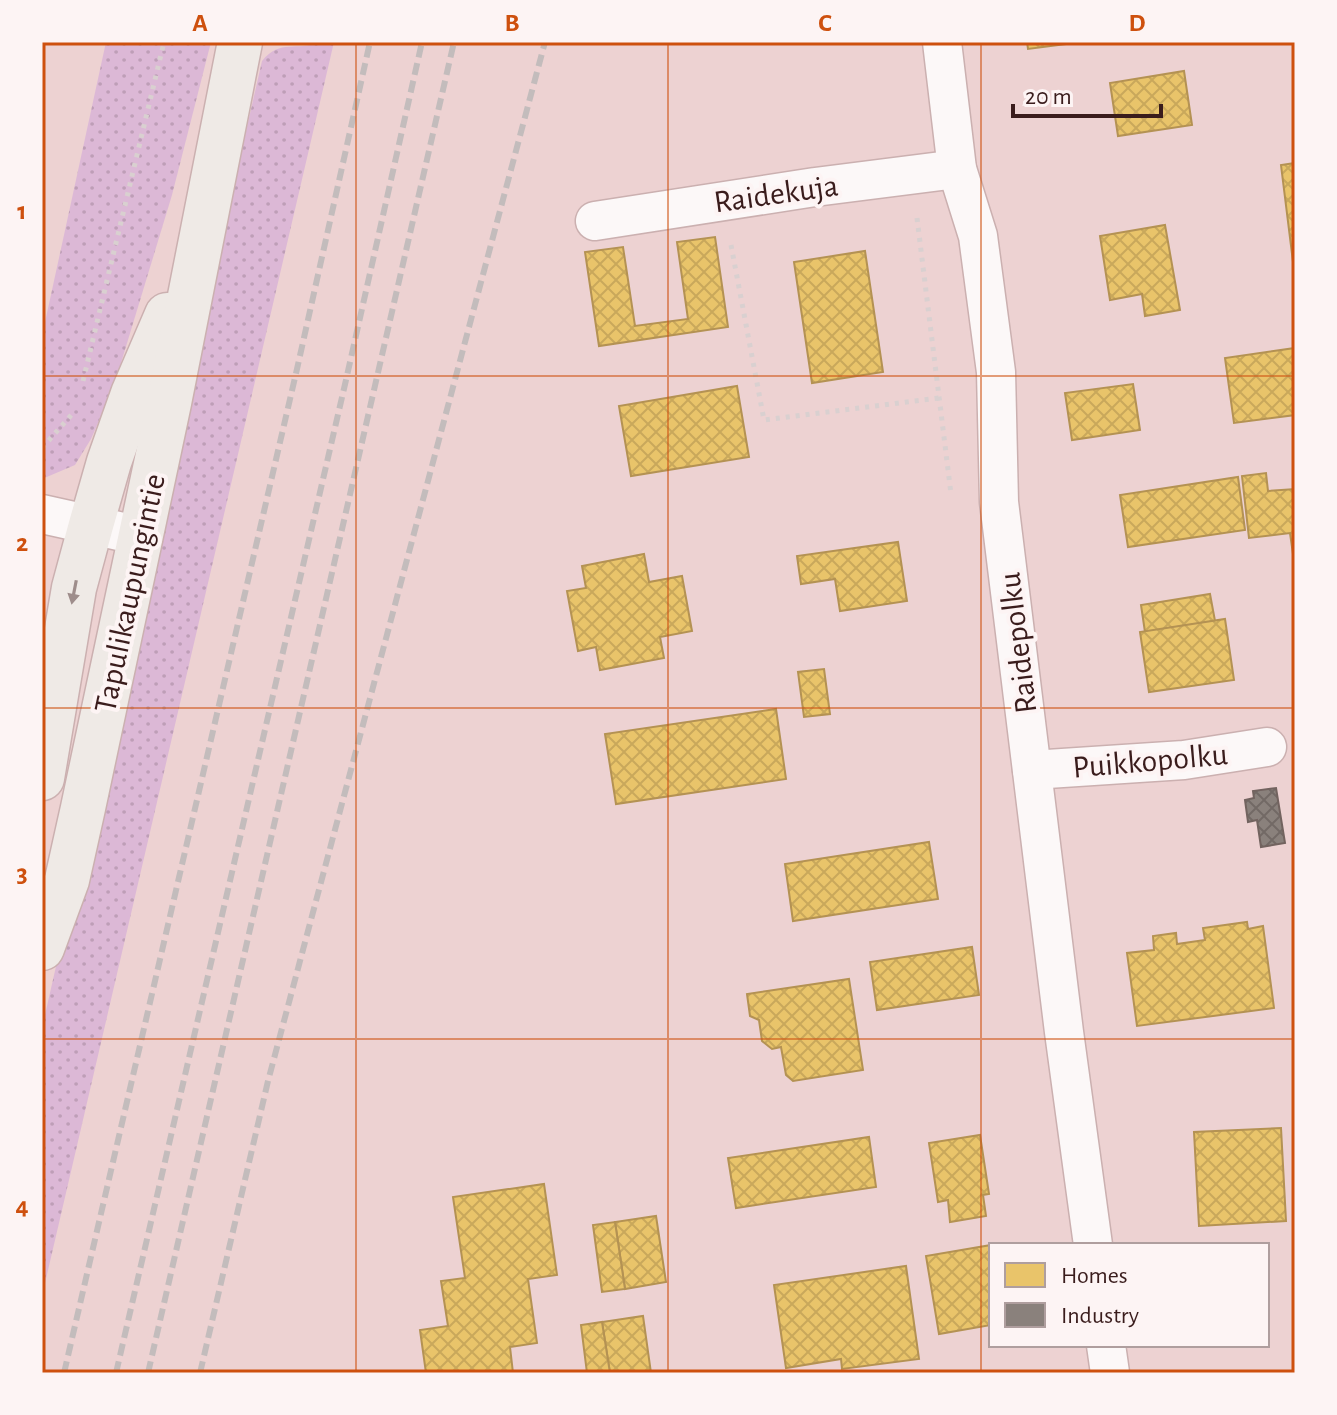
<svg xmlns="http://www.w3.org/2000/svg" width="1337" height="1415" viewBox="0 0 1337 1415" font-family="'Alegreya Sans',sans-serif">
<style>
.grass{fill:url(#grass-dots)}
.homes{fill:url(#homes-cross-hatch);stroke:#b49253;stroke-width:2}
.industry{fill:url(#industry-cross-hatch);stroke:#72635f;stroke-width:2}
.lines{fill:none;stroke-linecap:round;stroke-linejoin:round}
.minor-casing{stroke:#cbb0b0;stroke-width:41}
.secondary-casing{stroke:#cbb0b0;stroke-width:47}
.path{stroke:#d9d0d0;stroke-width:5;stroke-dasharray:4 6;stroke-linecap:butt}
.minor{stroke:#fcf8f8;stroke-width:38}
.secondary{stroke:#efeae6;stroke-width:44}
.rail{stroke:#c3bcbc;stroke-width:6;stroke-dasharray:12 6;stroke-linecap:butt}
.oneway{fill:#9e8d8b}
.grid{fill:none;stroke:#ce500e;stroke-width:2;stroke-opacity:0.55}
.labels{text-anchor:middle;stroke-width:8;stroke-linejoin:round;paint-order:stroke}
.street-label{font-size:32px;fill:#3a1c1c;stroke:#fdf4f4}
.neatline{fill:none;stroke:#ce500e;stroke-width:3}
.grid-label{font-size:26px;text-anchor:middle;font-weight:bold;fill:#ce500e}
</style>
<defs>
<pattern id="grass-dots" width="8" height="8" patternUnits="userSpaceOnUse" patternTransform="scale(2)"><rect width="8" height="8" fill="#dcb8d6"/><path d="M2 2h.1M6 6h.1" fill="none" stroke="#be9eb7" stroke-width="1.8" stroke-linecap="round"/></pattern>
<pattern id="homes-cross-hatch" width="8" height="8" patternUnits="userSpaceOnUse" patternTransform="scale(2)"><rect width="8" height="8" fill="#e9c46a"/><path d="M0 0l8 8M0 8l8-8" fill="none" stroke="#c9a85b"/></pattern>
<pattern id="industry-cross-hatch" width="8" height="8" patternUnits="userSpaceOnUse" patternTransform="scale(2)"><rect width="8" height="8" fill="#8a817c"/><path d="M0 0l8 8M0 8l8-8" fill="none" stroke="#726965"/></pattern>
</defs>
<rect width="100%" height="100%" fill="#edd2d2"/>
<g class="grass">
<path d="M106,42H211L172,195L114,386L91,439L75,465L42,479V336Z"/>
<path d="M320,42H334L42,1296V1028L262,61C281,38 296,52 320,42Z"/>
</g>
<g class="homes">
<path d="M1027,42H1082L1028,49Z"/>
<path d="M1184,71L1192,125L1118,136L1110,83Z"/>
<path d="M1295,163V261L1293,262L1281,165Z"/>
<path d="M1165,225L1180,310L1145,316L1142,294L1110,300L1100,236Z"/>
<path d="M715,237L728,327L599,346L585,252L623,247L635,326L688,319L677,242Z"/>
<path d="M865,251L883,372L812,383L794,262Z"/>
<path d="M1295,348V415L1234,423L1225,358Z"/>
<path d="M1133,384L1140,430L1072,440L1065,393Z"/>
<path d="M737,386L749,457L631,476L619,406Z"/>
<path d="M1266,473L1268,491L1295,489V568L1290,533L1249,538L1242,476Z"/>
<path d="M1238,477L1245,530L1128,547L1120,495Z"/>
<path d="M898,542L907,601L840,611L835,579L801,584L797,556Z"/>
<path d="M644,554L649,582L682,576L692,631L660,637L664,658L600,670L596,647L578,651L567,591L586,588L582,566Z"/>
<path d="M1210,594L1215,621L1145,632L1141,605Z"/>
<path d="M1225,619L1234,680L1149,692L1140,632Z"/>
<path d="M824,669L830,714L804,717L798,672Z"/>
<path d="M776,709L786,779L616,804L605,734Z"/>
<path d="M929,842L938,899L793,921L785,864Z"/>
<path d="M1247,922L1248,929L1263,926L1274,1008L1137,1026L1127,953L1154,950L1153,936L1176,933L1177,944L1205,940L1203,928Z"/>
<path d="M972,947L979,995L877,1010L870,962Z"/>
<path d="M849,979L863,1070L793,1081L786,1075L781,1047L772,1049L762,1041L759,1020L750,1016L747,994Z"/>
<path d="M1281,1128L1286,1221L1199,1226L1194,1132Z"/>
<path d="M980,1135L989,1194L983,1195L986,1216L950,1222L948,1200L938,1202L929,1143Z"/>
<path d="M869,1137L876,1187L736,1208L728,1158Z"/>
<path d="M544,1184L557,1275L528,1279L537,1343L510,1347L513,1373H426L420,1330L448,1326L441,1281L465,1278L453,1197Z"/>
<path d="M656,1216L666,1282L625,1289L615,1222Z"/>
<path d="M615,1222L625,1289L602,1292L593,1225Z"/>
<path d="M991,1245V1325L939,1334L926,1256Z"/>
<path d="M906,1266L919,1359L842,1369L841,1359L786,1368L774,1285Z"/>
<path d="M643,1316L651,1373H610L602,1322Z"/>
<path d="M602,1322L610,1373H587L581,1325Z"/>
</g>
<path class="industry" d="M1276,788L1285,843L1261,847L1257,820L1248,822L1245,800L1254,798L1253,791Z"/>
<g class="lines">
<defs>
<g id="minor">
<path d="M942,42L957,169L978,236L996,372L999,502L1064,1032L1093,1245"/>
<path d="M595,221L815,187L957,169"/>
<path d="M42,514L141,536"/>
<path d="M1032,770L1184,760L1267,747"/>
<path d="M1106,1345L1110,1373"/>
</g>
<g id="secondary">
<path d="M42,778L74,588L91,525L109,462L133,394L167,315"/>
<path d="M42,948L67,880L83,808L169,403L240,42"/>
</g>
</defs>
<use href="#minor" class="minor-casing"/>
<use href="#secondary" class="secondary-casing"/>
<g class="path">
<path d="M917,218L951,494"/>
<path d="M731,245L764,420L939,398"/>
<path d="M83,381L164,42"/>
<path d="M42,448L73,413"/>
</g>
<use href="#minor" class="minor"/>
<use href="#secondary" class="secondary"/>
<g class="rail">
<path d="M64,1373L297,369L370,42"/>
<path d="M116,1373L346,380L422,42"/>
<path d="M148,1373L454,42"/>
<path d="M200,1373L268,1081L545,42"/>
</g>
</g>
<defs><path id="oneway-solid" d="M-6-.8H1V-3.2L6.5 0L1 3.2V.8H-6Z" transform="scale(2)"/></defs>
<use class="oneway" href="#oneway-solid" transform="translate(74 592) rotate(101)"/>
<path class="grid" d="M356,42V1373M668,42V1373M981,42V1373M42,376H1295M42,708H1295M42,1039H1295"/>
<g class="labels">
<g class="street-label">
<text transform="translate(776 193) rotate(-8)" y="11">Raidekuja</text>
<text transform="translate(129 593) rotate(-78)" y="11">Tapulikaupungintie</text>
<text transform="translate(1017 643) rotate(-97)" y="11">Raidepolku</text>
<text transform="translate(1150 760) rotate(-5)" y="11">Puikkopolku</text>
</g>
</g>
<rect width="1337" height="1415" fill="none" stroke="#fdf4f4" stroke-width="88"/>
<rect x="989" y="1243" width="280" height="104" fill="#fdf4f4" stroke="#af9e9e" stroke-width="2"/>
<rect x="1005" y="1263" width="40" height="24" fill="#e9c46a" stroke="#af9e9e" stroke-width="2"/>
<text x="1061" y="1283" font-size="24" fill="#3a1c1c">Homes</text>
<rect x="1005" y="1303" width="40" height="24" fill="#8a817c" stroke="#af9e9e" stroke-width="2"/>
<text x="1061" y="1323" font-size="24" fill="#3a1c1c">Industry</text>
<path d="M1013 104v12h148v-12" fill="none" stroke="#3a1c1c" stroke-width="4"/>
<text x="1025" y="104" font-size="24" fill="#3a1c1c" stroke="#fdf4f4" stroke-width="6" paint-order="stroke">20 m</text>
<rect x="44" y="44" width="1249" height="1327" class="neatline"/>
<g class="grid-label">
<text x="200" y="31">A</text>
<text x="512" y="31">B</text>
<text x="825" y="31">C</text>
<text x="1137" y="31">D</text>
<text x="22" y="219">1</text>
<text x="22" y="551">2</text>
<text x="22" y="882">3</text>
<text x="22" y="1214">4</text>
</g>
</svg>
